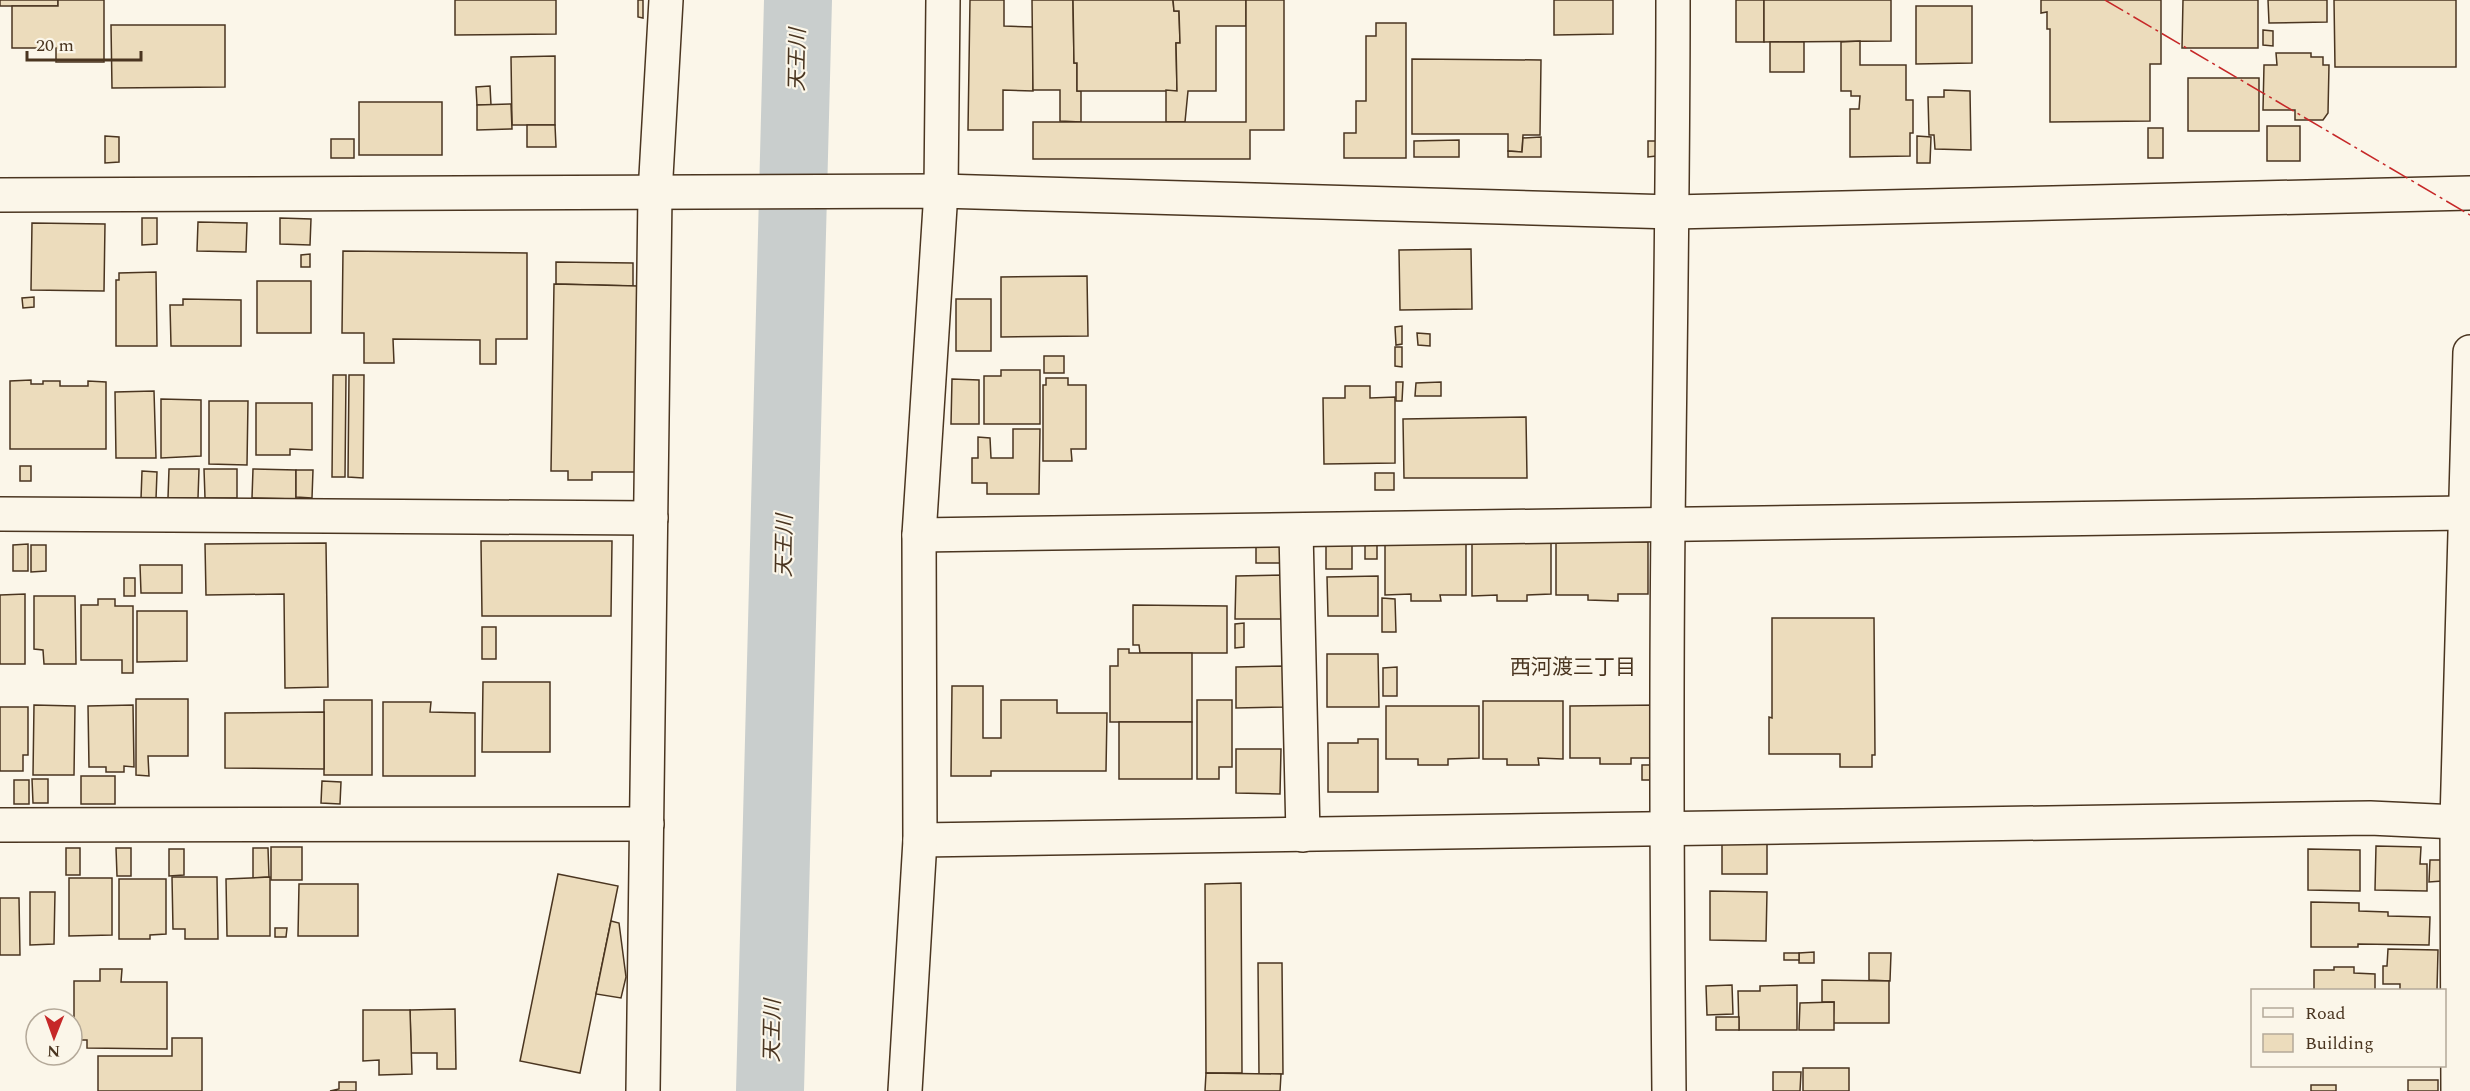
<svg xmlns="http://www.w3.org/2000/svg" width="2470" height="1091" viewBox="0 0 2470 1091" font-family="Spectral,'Noto Sans JP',serif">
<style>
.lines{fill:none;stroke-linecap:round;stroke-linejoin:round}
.river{stroke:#c9cecd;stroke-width:68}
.building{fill:#ecdcbc;stroke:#4a3520;stroke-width:1.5}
.minor-casing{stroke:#4a3520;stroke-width:36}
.minor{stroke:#fbf6e9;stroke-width:33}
.power{stroke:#c62828;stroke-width:1.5;stroke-dasharray:21 4.5 3 4.5;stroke-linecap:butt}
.labels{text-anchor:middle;stroke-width:4.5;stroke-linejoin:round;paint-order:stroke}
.water-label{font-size:21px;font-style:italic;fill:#4a3520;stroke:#fbf6e9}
.neighbourhood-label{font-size:21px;fill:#4a3520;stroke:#fbf6e9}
</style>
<rect width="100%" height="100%" fill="#fbf6e9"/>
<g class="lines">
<path class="river" d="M770,1091L798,0"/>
</g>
<g class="building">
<rect x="0" y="0" width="58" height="6"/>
<path d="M58,0H104V62H56V48H12V6H58Z"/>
<path d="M455,0H556V34L455,35Z"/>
<path d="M638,0H643V18L638,17Z"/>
<path d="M970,0H1004V26L1033,27V91L1003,90V130H968Z"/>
<path d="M1032,0H1073L1074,63H1077V91H1081V122L1060,121V90H1033Z"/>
<path d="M1073,0H1173L1174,11H1179L1180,43H1176L1177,91H1077V63H1074Z"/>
<path d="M1173,0H1246V26H1216V91H1188L1185,122H1166V90L1177,91L1176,43H1180L1179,11H1174Z"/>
<path d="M1246,0H1284V130H1250V159H1033V122H1246Z"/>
<path d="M1554,0H1613V34L1554,35Z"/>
<rect x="1736" y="0" width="28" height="42"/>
<path d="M1764,0H1891V41L1764,42Z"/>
<path d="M2041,0H2161V64H2150V121L2050,122V29H2047V12L2041,13Z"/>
<path d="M2183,0H2258V48H2182Z"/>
<path d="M2268,0H2327V22L2269,23Z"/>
<path d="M2334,0H2456V67H2335Z"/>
<path d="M1916,6H1972V63L1916,64Z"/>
<path d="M1376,23H1406V158H1344V133H1356V101H1366V36H1376Z"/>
<path d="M111,25H225V87L112,88Z"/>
<path d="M2263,30L2273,31V46L2263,45Z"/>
<path d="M1860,41V65H1906V100H1913V133H1910V156L1850,157V109H1859L1860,96H1851V91H1841V42Z"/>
<rect x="1770" y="42" width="34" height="30"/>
<path d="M2276,53H2311V57H2323V65H2329L2328,113L2323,120H2295V110H2263L2264,65H2277Z"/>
<path d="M555,56V125H512L511,57Z"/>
<path d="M1412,59L1541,60L1540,135H1523L1522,152L1508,151V134H1412Z"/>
<rect x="2188" y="78" width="71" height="53"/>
<path d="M490,86L491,105H477L476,87Z"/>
<path d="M1944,90L1970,91L1971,150L1935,149L1934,135H1929L1928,97H1944Z"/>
<rect x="359" y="102" width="83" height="53"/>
<path d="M511,104L512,129L477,130V105Z"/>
<path d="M527,125H555L556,147H527Z"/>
<rect x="2267" y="126" width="33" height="35"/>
<rect x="2148" y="128" width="15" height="30"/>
<path d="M105,136L119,137V162L105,163Z"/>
<path d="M1917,136L1931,137L1930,163H1917Z"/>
<path d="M1541,137V157H1508V151L1522,152L1523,138Z"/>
<rect x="331" y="139" width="23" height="19"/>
<path d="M1459,140V157H1414V141Z"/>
<path d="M1648,141H1656V156L1648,157Z"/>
<path d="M142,218H157V244L142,245Z"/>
<path d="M280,218L311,219L310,245L280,244Z"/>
<path d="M198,222L247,223L246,252L197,251Z"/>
<path d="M32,223L105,224L104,291L31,290Z"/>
<path d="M1471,249L1472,309L1400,310L1399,250Z"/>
<path d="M343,251L527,253V339H496V364H480V340L393,339L394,363H364V333H342Z"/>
<path d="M310,254V267H301V255Z"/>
<path d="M556,262L633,263V286L556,284Z"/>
<path d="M156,272L157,346H116V280H119V273Z"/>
<path d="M1087,276L1088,336L1001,337V277Z"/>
<rect x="257" y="281" width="54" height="52"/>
<path d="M554,284L638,286L635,472H592V480H568V471H551Z"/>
<path d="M34,297V307L23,308L22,298Z"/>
<path d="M183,299L241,300V346H171L170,305H183Z"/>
<rect x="956" y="299" width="35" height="52"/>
<path d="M1402,326V344L1396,345L1395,327Z"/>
<path d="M1417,333L1430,334V346L1418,345Z"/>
<path d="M1395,347H1402V367L1395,366Z"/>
<rect x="1044" y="356" width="20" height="17"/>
<path d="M1001,370H1040V424H984V376H1001Z"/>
<path d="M333,375H346L345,477H332Z"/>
<path d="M349,375H364L363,478L348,477Z"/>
<path d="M1046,378H1068V385H1086V449H1071L1072,461H1043V385H1046Z"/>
<path d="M952,379L979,380V424H951Z"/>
<path d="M31,380V384H43V381H60V386H88V381L106,382V449H10V381Z"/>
<path d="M1396,382H1403L1402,401H1396Z"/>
<path d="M1441,382V396H1415L1416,383Z"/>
<path d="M1345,386H1370V398L1395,397V463L1324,464L1323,398H1345Z"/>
<path d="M154,391L156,458H116L115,392Z"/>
<path d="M161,399L201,400V456L161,458Z"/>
<path d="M209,401H248L247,465L209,464Z"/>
<path d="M256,403H312V450L290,449V455H256Z"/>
<path d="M1526,417L1527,478H1404L1403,419Z"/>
<path d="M1013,429H1040L1039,494H987V483H972V458H978V437L990,438L991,458H1013Z"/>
<rect x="20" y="466" width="11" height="15"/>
<path d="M169,469H199L198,498H168Z"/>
<path d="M204,469H237V498H205Z"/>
<path d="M253,469L296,470V499L252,498Z"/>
<path d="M296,470H313L312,498L296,497Z"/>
<path d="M142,471L157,472L156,499H141Z"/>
<rect x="1375" y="473" width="19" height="17"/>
<rect x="1256" y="534" width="28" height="29"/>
<rect x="1326" y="534" width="26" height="35"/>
<path d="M1377,535V559H1365V536Z"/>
<path d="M1472,536H1551V594L1527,595V601H1497V595L1472,596Z"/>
<path d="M1385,537H1466V595H1440L1441,601H1411V594L1385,595Z"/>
<path d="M481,541H612L611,616H482Z"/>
<path d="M1556,542H1648V594H1618V601L1588,600V595H1556Z"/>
<path d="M326,543L328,687L285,688L284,594L206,595L205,544Z"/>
<path d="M28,544V571H13V545Z"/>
<path d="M31,545H46V571L31,572Z"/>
<path d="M140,565H182V593H141Z"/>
<path d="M1285,575V619H1235L1236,576Z"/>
<path d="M1378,576V616H1328L1327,577Z"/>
<rect x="124" y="578" width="11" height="18"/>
<path d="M25,594V664H0V595Z"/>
<path d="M34,596H75L76,664H44L43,650L34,649Z"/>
<path d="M1382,598L1395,599L1396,632H1382Z"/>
<path d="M98,599H115V606H133V673H122V660H81V605H98Z"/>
<path d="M1133,605L1227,606V653H1140L1139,645H1133Z"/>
<path d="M137,611H187V661L137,662Z"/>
<path d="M1772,618H1874L1875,755H1872V767H1840V754H1769V717L1772,718Z"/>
<path d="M1244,623V647L1235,648V624Z"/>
<rect x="482" y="627" width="14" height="32"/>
<path d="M1118,649H1129V653H1192V722H1110V666H1118Z"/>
<path d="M1327,654H1378L1379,707H1327Z"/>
<path d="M1287,666V707L1236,708V667Z"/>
<path d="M1397,667V696H1383V668Z"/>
<path d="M483,682H550V752H482Z"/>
<path d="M952,686H983V738H1001V700H1057V713H1107L1106,771H991V776H951Z"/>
<path d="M136,699H188V756H148L149,776L136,775Z"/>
<rect x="324" y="700" width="48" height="75"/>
<path d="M1197,700H1232V767H1219V779H1197Z"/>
<path d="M1483,701H1563V759L1538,758L1539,765H1507V759H1483Z"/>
<path d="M383,702H431L430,712L475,713V776H383Z"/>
<path d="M34,705L75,706L74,775H33Z"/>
<path d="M133,705L134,767L124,766V772H106V767H89L88,706Z"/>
<path d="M1660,705L1661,758H1631V764H1600V758H1570V706Z"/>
<path d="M1386,706H1479V758L1448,759V765H1418V759H1386Z"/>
<path d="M0,707H28V755H23V771H0Z"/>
<path d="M324,712V769L225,768V713Z"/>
<rect x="1119" y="722" width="73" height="57"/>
<path d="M1358,739H1378V792H1328V743H1358Z"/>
<path d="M1236,749H1281L1280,794L1236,793Z"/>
<rect x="1642" y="765" width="13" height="15"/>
<rect x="81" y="776" width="34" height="28"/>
<path d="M32,779H48V803H33Z"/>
<rect x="14" y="780" width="15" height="24"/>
<path d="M322,781L341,782L340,804L321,803Z"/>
<rect x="1722" y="842" width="45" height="32"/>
<path d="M2376,846L2421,847L2420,864H2427V891L2375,890Z"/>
<rect x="271" y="847" width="31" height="33"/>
<rect x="66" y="848" width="14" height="27"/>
<path d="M116,848H131V876H117Z"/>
<path d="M253,848H268L269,877L253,878Z"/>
<path d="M169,849H184V875L169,876Z"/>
<path d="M2308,849L2360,850V891L2308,890Z"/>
<path d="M2430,860H2442V881L2429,882Z"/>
<path d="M558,874L618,886L580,1073L520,1061Z"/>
<path d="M172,877H217L218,939H185V929H173Z"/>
<path d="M270,877V936H227L226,879Z"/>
<path d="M69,878H112V935L69,936Z"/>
<path d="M119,879H166V934L150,935V939H119Z"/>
<path d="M1241,883L1242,1073H1206L1205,884Z"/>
<path d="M299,884H358V936H298Z"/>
<path d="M1710,891L1767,892L1766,941L1710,940Z"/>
<path d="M30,892H55L54,944L30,945Z"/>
<path d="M0,898H19L20,955H0Z"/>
<path d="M2311,902L2359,903V911L2388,912V916L2430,917L2429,945L2358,944V947H2311Z"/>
<path d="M611,921L619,923L626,977L621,998L596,994Z"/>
<path d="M275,928H287L286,937H275Z"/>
<path d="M2388,949L2438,950L2437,990H2400V984H2383V966H2387Z"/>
<path d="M1814,952V963H1799V953Z"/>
<rect x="1784" y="953" width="15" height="7"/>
<path d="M1869,953H1891L1890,981L1869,980Z"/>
<path d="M1258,963H1282L1283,1074H1259Z"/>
<path d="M2334,967H2354V973L2375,974V990H2314V970H2334Z"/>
<path d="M100,969H122L121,982H167V1049L87,1048V1040H74V981H100Z"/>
<path d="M1822,980L1889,981V1023H1833L1834,1002H1822Z"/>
<path d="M1732,985L1733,1014L1707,1015L1706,986Z"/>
<path d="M1797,985V1030H1739L1738,991H1760V986Z"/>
<path d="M1834,1002V1030H1799L1800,1003Z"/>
<path d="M455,1009L456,1069H437V1053H411L410,1010Z"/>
<path d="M363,1010H410L412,1074L379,1075V1060L363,1061Z"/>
<rect x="1716" y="1017" width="23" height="13"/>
<path d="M172,1038H202V1091H98V1056H172Z"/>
<rect x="1803" y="1068" width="46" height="23"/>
<path d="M1773,1072H1801L1800,1091H1773Z"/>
<path d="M1206,1073L1281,1074L1280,1091H1205Z"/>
<rect x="2408" y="1080" width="30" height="11"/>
<path d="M339,1082H356V1091H330L339,1089Z"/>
<rect x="2311" y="1085" width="25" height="6"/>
</g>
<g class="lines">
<defs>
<g id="minor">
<path d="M0,195L941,191L1673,212L2470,193"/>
<path d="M0,514L651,518"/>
<path d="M1296,531L1303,835"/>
<path d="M919,535L2465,513"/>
<path d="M0,825L647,824"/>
<path d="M920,840L2370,818L2457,822"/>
<path d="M643,1091L655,194L666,0"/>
<path d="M905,1091L920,840L919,535L941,191L943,0"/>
<path d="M1669,1091C1667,903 1666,715 1668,526C1670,351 1673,176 1673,0"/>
<path d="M2458,1091L2457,822L2470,352"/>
</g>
</defs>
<use href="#minor" class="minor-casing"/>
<use href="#minor" class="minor"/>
<path class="power" d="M2105,0L2470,215"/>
</g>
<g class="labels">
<g class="water-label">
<text transform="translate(797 60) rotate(-89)" y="7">天王川</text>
<text transform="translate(784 546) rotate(-89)" y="7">天王川</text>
<text transform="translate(772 1031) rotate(-89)" y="7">天王川</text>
</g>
<g class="neighbourhood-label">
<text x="1573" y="674">西河渡三丁目</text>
</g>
</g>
<rect x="2251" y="989" width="195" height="78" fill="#fbf6e9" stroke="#b4a999" stroke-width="1.5"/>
<rect x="2263" y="1008" width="30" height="9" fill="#fbf6e9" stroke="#b4a999" stroke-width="1.5"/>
<text x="2305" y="1019" font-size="18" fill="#4a3520">Road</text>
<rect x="2263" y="1034" width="30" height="18" fill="#ecdcbc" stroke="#b4a999" stroke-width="1.5"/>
<text x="2305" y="1049" font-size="18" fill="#4a3520">Building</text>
<g transform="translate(54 1037) rotate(181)"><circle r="28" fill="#fbf6e9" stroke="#b4a999" stroke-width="1.5"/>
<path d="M0-4.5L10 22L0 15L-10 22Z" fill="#c62828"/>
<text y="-9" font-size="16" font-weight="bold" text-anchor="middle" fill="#4a3520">N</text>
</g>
<path d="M27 51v9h114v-9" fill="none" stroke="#4a3520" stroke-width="3"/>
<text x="36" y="51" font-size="18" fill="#4a3520" stroke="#fbf6e9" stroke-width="4.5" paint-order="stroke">20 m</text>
</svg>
